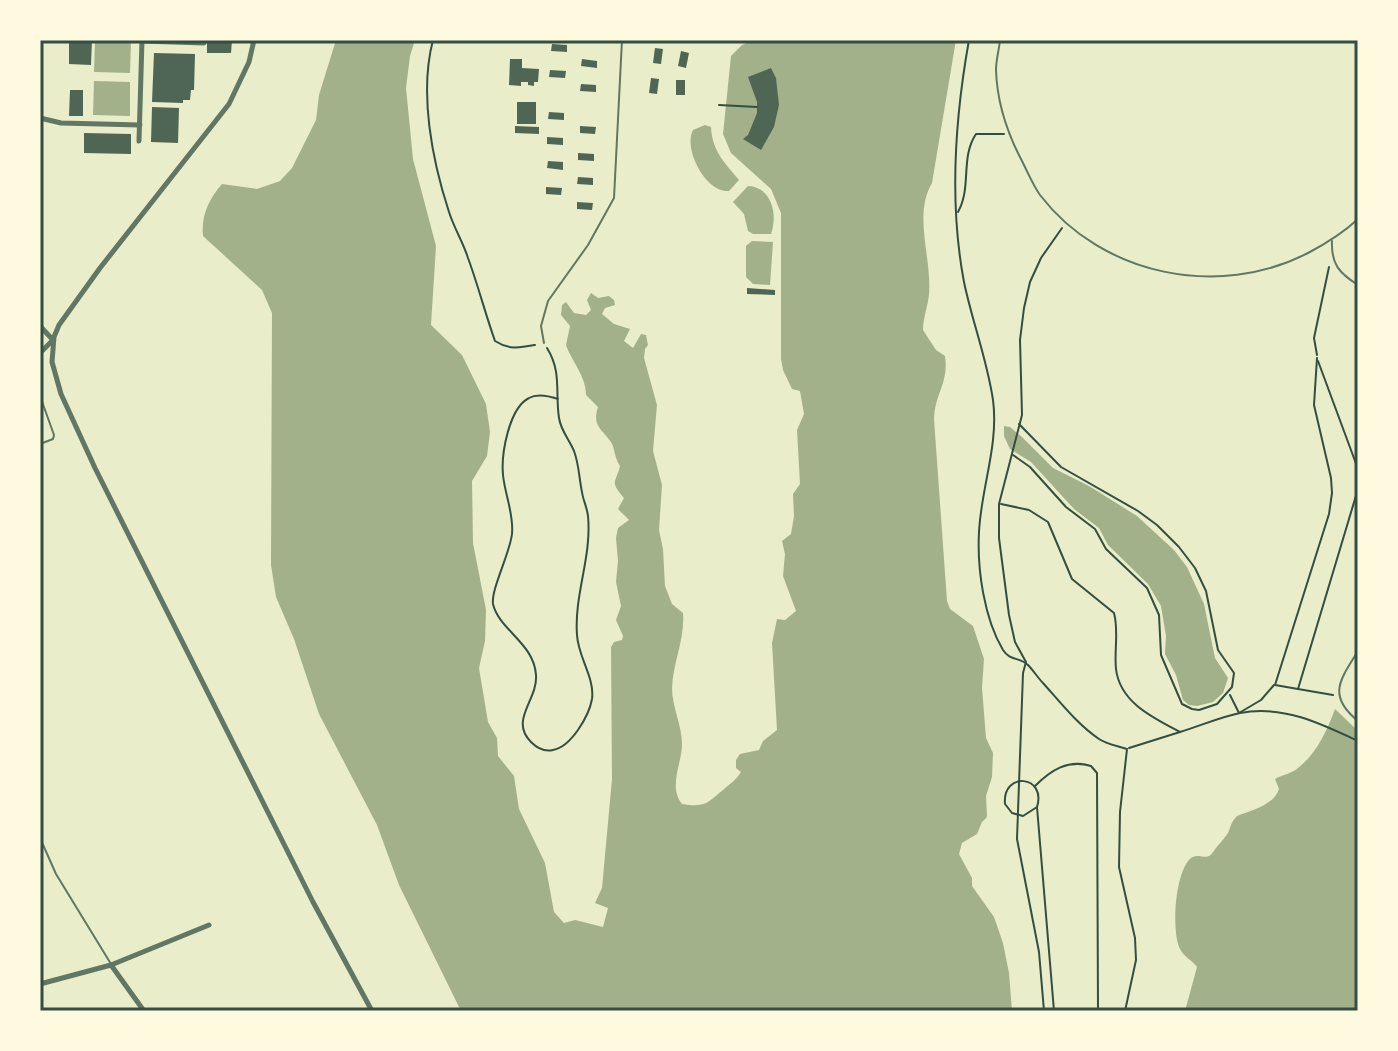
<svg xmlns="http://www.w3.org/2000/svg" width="1398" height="1051" viewBox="0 0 1398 1051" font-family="Ubuntu,sans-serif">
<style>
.water{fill:#a3b18a}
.building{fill:#4f6655}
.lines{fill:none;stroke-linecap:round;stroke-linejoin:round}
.path{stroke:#344e41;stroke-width:2}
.service{stroke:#617663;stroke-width:2}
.minor{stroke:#617663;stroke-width:5}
.neatline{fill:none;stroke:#344e41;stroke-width:3}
</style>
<rect width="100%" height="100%" fill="#e9edc9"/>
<g class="water">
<path d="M95,40H131L130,73L94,72Z"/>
<path d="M336,40H415L410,56L406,88L413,159L436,246L431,325L462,355L486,404L490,432L487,456L472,481L473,543L486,610L485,641L479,668L488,722L497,738L498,756L514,776L519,809L545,863L554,912L564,923L575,920L603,927L608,908L595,903L602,888L612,779L611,647L614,642L622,640L623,636L616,620L621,606L616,582L618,561L616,538L618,528L629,520L618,509L624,498C609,481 616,483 620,466C614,457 615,448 611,442C601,428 592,426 598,407L586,395C586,376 572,362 566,345L570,326L561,315L562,305L566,302L574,313L586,315L591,310L587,300L591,293L598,298L609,296L614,300L615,305L605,308L602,314L614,324L630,329L624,341L633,348L641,334L646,335L648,345L645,349L644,358L657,405L653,451L662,485L659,530L663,549L665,586L672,604L683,613C685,639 673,662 672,688C672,707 682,725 682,744C682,764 668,786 682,804C705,808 707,803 723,790C731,783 735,781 741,772L736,768V760L740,754L759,750L763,741L777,730L772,643L777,619L785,620L796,611L783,576L785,554L782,541L791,534L794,516L793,494L800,484L797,430L804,414L800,391L792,389L783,370L781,359V213L771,189L731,153L723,134L731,56L742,45L753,40H956L932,183C913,215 932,258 929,294C928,306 923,318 923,330L936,350L945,356C949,383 935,393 934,419L947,601L950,609L973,626L984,659L982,688L986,738L993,753L992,777L986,796L987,817L982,822L977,834L962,843L959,854L972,878V886L994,917L1003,943L1009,973L1012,1011H461L399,885L377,825L319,714L294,639L276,597L271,565L272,313L262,290L203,236C201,215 209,199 222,184L257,189L280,181L292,168L316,120L319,95Z"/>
<path d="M94,81L130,82V116L93,115Z"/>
<path d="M705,125L711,127C712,151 725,163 739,180L729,191C706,193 683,149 693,130Z"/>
<path d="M748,186C772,187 778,215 771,234H753L748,231L744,214L733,202Z"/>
<path d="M752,241L773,242L770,285L753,284L746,277V246Z"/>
<path d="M1004,426L1010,427L1022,437L1053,468L1089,486L1137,516L1174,550L1187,567L1204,604L1215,658L1228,678L1223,693L1213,702L1197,706L1189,705L1183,700L1176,675L1165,654L1166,636L1161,606L1148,584L1108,545L1099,528L1074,509L1031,462L1010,449L1004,436Z"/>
<path d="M1335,709L1358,731V1011H1185L1197,967C1192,960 1184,957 1180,949C1171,931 1175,871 1191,858C1199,852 1207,862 1213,852C1218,845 1225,838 1228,833C1231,826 1231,822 1237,816C1252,810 1274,805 1279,789L1275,779C1282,775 1293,773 1298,768C1316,754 1327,731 1335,709Z"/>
</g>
<g class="building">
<path d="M69,40H92L91,65L69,64Z"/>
<path d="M207,40H232L231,53H207Z"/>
<path d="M552,44L567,45V52L551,51Z"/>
<path d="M655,48L663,49L661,64L653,63Z"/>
<path d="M681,51L689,53L686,68L678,66Z"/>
<path d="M154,53L195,54L194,90H191L190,100H183V103L152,102Z"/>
<path d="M510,59H522V68L539,69L538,82H534V86L528,85V82H521V86L509,85Z"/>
<path d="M582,59L597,61V68L581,66Z"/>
<path d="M771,68L776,78L779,105L774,127L761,150L743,139L748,135L757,113V102L748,77Z"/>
<path d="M550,70L566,71L565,78L549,77Z"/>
<path d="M651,78L659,79L657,94L649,93Z"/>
<rect x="676" y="80" width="9" height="15"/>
<path d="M581,84L596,85V92L580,91Z"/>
<path d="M70,90H83V116H69Z"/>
<rect x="517" y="102" width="19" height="22"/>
<path d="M152,107L179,108L178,143L151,142Z"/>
<path d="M549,112L564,113V120L548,119Z"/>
<path d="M515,126L539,127V134L515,133Z"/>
<path d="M580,126L596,127L595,134L580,133Z"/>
<path d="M84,133L131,134V154L84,153Z"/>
<path d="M547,137L563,138V145L547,144Z"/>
<path d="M578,153L594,154V161L578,160Z"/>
<path d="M548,161L563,162V170L547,168Z"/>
<path d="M578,177L593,178V185L577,184Z"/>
<path d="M546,187L562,188L561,195L546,194Z"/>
<path d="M577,202L593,203L592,210L577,209Z"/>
<path d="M747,288L775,290V295L747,294Z"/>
</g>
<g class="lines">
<g class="path">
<path d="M433,40C419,93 432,160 449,212C454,228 463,242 468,258C478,285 485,313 495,341C509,350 519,348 535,345"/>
<path d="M969,40C955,118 949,203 964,282C972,321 987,359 993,400C999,445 981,488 979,532C977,569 984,618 1003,650C1010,661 1020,657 1028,665C1033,670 1038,678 1043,683C1060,702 1078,725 1099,739C1106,744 1118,746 1127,749L1120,812L1119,867L1135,938L1136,960L1125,1011"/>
<path d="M719,105L757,107"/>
<path d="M958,212C972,187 960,158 976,134H1004"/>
<path d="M547,348C562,372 555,392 559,418C561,431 569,439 574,451C579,464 579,478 582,492C583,500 587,507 588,516C592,557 574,594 577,635C578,657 595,678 592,699C589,716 571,747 553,750C545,752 537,748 531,742C509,720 538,700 536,675C534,643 499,630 493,604C491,589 510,553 512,534C514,514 505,495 503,475C501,454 509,408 529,398C538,393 549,396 558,399"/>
<path d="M1317,355L1314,338L1329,267"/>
<path d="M1318,361L1358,469"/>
<path d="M1013,455L1030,467L1066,507L1095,529L1106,549L1147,588L1159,615L1161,655L1182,704L1192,709L1199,710L1217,704L1232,687L1234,673L1218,650L1206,591L1195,568L1179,547L1157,525L1138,511L1061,467L1019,424"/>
<path d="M1001,504L1029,510L1048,522L1072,579L1114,613C1119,631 1114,651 1116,669C1120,703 1154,718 1180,732C1200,726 1220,717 1240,713C1283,705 1320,723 1358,741"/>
<path d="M1298,689L1275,685L1329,514L1332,493L1331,478L1314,405L1317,358"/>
<path d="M1230,695L1239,713L1261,700L1274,685"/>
<path d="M1333,695L1298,689L1358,489"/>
<path d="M1129,748L1180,732"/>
<path d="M1035,786C1051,770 1068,759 1091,766L1097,773L1098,1011"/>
<path d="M1037,807L1023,816L1012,813L1005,804C1002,771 1047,775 1037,807L1054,1011"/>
<path d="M1044,1011L1039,952L1017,839L1023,673L1026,662L1015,642L1009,615L999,538V504L1022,415L1020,340L1024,308L1030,282L1041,258L1062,228"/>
</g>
<g class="service">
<path d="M1000,40C999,50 996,60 996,70C997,102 1008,135 1023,163C1028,173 1033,185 1040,195C1102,276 1219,299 1308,253C1327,243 1343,233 1358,219"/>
<path d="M1332,241C1331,264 1339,273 1358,285"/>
<path d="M544,343L541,326L548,301L588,245L614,198L622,40"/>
<path d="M40,396L54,435L53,439L40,444"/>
<path d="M1358,651C1341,679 1326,695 1358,721"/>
<path d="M40,838L56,874L111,964"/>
</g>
<g class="minor">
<path d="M254,40L249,62L229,104L100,268L59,325L54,337L52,362L61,394L95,468L313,902L372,1011"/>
<path d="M142,41L204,43"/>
<path d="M40,118L61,123L140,125"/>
<path d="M139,141L142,40"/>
<path d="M40,326L53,340L40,353"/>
<path d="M111,965L144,1011"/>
<path d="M40,984L111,965L209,925"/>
</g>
</g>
<rect width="1398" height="1051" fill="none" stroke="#fefae0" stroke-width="84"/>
<rect x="42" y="42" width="1314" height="967" class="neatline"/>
</svg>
